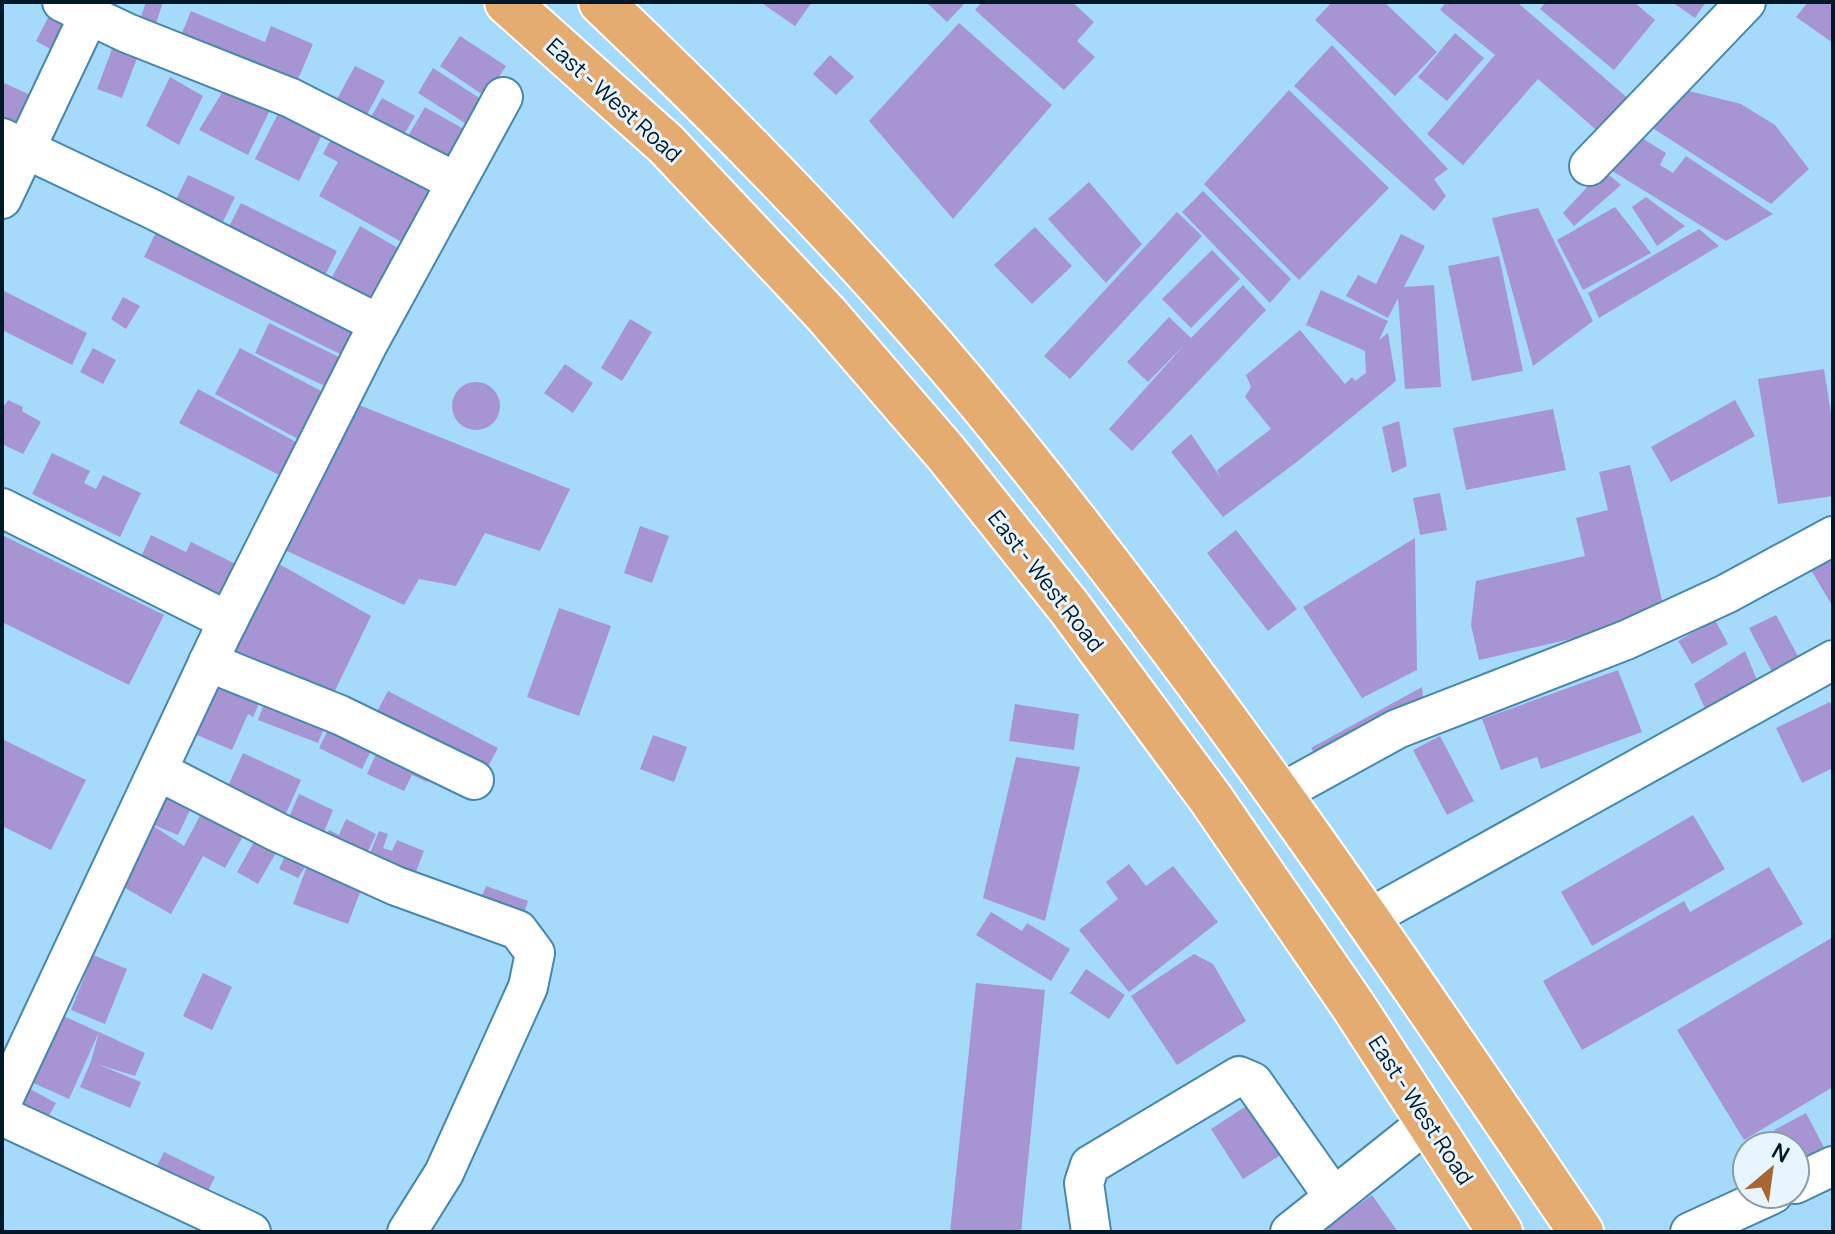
<svg xmlns="http://www.w3.org/2000/svg" width="1835" height="1234" viewBox="0 0 1835 1234" font-family="Manrope,sans-serif">
<style>
.building{fill:#a695d2}
.lines{fill:none;stroke-linecap:round;stroke-linejoin:round}
.minor-casing{stroke:#4787ae;stroke-width:42}
.major-casing{stroke:#fff;stroke-width:48}
.minor{stroke:#fff;stroke-width:38}
.major{stroke:#e5ac71;stroke-width:44}
.labels{text-anchor:middle;stroke-width:6;stroke-linejoin:round;paint-order:stroke}
.street-label{font-size:22px;fill:#001928;stroke:#e8f5fe}
</style>
<rect width="100%" height="100%" fill="#a6dafb"/>
<g class="building">
<path d="M146,2H163L152,36L136,31Z"/>
<path d="M760,2H812L795,26Z"/>
<path d="M926,2H966L947,22Z"/>
<path d="M982,2H1072L1094,22L1077,41L1095,57L1064,90L975,10Z"/>
<path d="M1332,2H1384L1437,52L1395,96L1315,20Z"/>
<path d="M1446,2H1517L1631,101L1601,134L1538,79L1463,165L1427,134L1495,55L1440,10Z"/>
<path d="M1546,2H1634L1655,20L1614,70L1540,9Z"/>
<path d="M1672,2H1706L1695,18Z"/>
<path d="M1808,2H1833V43L1796,17Z"/>
<path d="M53,8L71,18L54,51L36,41Z"/>
<path d="M191,11L265,42L271,26L313,44L290,98L175,50Z"/>
<path d="M959,23L1052,105L953,219L869,121Z"/>
<path d="M118,33L143,42L122,98L97,89Z"/>
<path d="M1455,33L1484,58L1447,101L1418,77Z"/>
<path d="M460,36L506,66L486,97L440,66Z"/>
<path d="M1332,45L1448,169L1434,179L1446,196L1434,211L1294,86Z"/>
<path d="M830,55L854,77L836,95L813,74Z"/>
<path d="M355,66L385,81L363,122L332,108Z"/>
<path d="M433,68L484,101L468,125L418,93Z"/>
<path d="M170,77L203,96L179,145L146,126Z"/>
<path d="M2,82L35,97L20,130L2,122Z"/>
<path d="M228,83L274,102L248,155L199,130Z"/>
<path d="M1681,89L1741,104L1775,125L1809,169L1771,204L1654,129Z"/>
<path d="M1289,90L1389,188L1299,280L1204,184Z"/>
<path d="M382,98L415,116L400,141L367,124Z"/>
<path d="M283,104L326,127L299,181L255,159Z"/>
<path d="M425,107L469,132L448,169L404,143Z"/>
<path d="M337,128L442,186L409,246L319,196L338,162L323,154Z"/>
<path d="M1637,135L1666,153L1660,165L1673,173L1686,156L1773,214L1726,241L1609,169Z"/>
<path d="M1603,170L1621,185L1574,226L1563,213Z"/>
<path d="M188,175L235,197L218,232L171,210Z"/>
<path d="M1089,182L1142,244L1106,283L1048,219Z"/>
<path d="M1203,191L1291,279L1270,303L1182,212Z"/>
<path d="M1646,197L1685,226L1657,246L1632,207Z"/>
<path d="M241,203L337,251L320,286L223,238Z"/>
<path d="M1615,207L1651,253L1583,290L1557,240Z"/>
<path d="M1538,208L1593,321L1533,366L1492,218Z"/>
<path d="M1177,212L1202,236L1070,379L1044,356Z"/>
<path d="M159,226L359,324L344,356L144,257Z"/>
<path d="M360,226L403,251L368,311L326,288Z"/>
<path d="M1035,227L1072,266L1032,304L994,265Z"/>
<path d="M1699,229L1719,246L1599,318L1588,293Z"/>
<path d="M1401,234L1425,246L1404,287L1434,285L1441,387L1405,389L1398,298L1388,318L1346,296L1358,275L1376,284Z"/>
<path d="M1212,250L1240,279L1191,328L1162,299Z"/>
<path d="M1499,256L1523,371L1472,381L1448,266Z"/>
<path d="M1243,285L1266,310L1132,451L1109,429L1185,344L1148,382L1127,362L1169,317L1191,338Z"/>
<path d="M2,290L87,333L72,365L2,330Z"/>
<path d="M1321,290L1388,321L1379,340L1388,333L1396,381L1298,461L1223,517L1171,452L1191,434L1221,478L1217,470L1271,429L1245,397L1251,387L1246,375L1300,330L1345,384L1352,377L1355,381L1366,373L1365,351L1306,325Z"/>
<path d="M123,297L140,306L126,329L111,319Z"/>
<path d="M630,319L652,332L622,381L601,368Z"/>
<path d="M269,323L339,357L325,386L255,353Z"/>
<path d="M93,348L116,360L103,384L80,372Z"/>
<path d="M240,348L323,392L298,439L215,394Z"/>
<path d="M565,364L593,383L573,413L544,393Z"/>
<path d="M1824,369L1833,426V496L1778,504L1758,379Z"/>
<circle cx="476" cy="406" r="24"/>
<path d="M198,389L296,442L279,475L179,423Z"/>
<path d="M8,400L23,407L22,411L41,422L23,454L2,444V404L5,405Z"/>
<path d="M1735,400L1755,436L1671,482L1651,447Z"/>
<path d="M354,403L570,489L540,551L485,533L456,586L419,579L404,605L276,546Z"/>
<path d="M1553,409L1566,470L1466,490L1453,428Z"/>
<path d="M1399,421L1407,466L1392,473L1382,427Z"/>
<path d="M52,453L90,471L84,483L96,489L103,475L141,493L120,537L32,494Z"/>
<path d="M1630,465L1666,617L1479,660L1471,625L1476,581L1585,556L1576,518L1608,510L1599,472Z"/>
<path d="M1440,493L1447,530L1420,535L1413,498Z"/>
<path d="M640,526L669,536L652,583L624,573Z"/>
<path d="M1236,530L1297,609L1268,631L1207,553Z"/>
<path d="M2,535L164,615L129,685L2,622Z"/>
<path d="M151,535L186,552L191,542L244,568L227,602L140,559Z"/>
<path d="M1415,538L1417,670L1362,698L1303,607Z"/>
<path d="M1833,557V607L1811,570Z"/>
<path d="M272,560L371,616L330,701L223,658Z"/>
<path d="M559,608L611,626L579,716L527,697Z"/>
<path d="M1776,615L1800,660L1773,674L1749,628Z"/>
<path d="M1715,620L1728,644L1692,664L1678,641Z"/>
<path d="M1745,651L1757,680L1707,713L1694,684Z"/>
<path d="M1618,670L1642,732L1541,769L1537,757L1501,770L1482,719Z"/>
<path d="M217,673L264,693L253,717L248,714L232,750L190,732Z"/>
<path d="M1422,687L1425,718L1322,766L1311,748Z"/>
<path d="M388,691L498,748L484,774L374,717Z"/>
<path d="M268,693L329,716L318,743L258,720Z"/>
<path d="M1830,702L1833,708V768L1802,783L1776,728Z"/>
<path d="M1015,704L1079,714L1074,750L1009,741Z"/>
<path d="M333,720L376,741L362,769L319,748Z"/>
<path d="M653,735L687,747L674,782L640,769Z"/>
<path d="M1440,736L1474,801L1447,815L1413,750Z"/>
<path d="M2,739L86,780L51,850L2,826Z"/>
<path d="M382,741L435,765L427,782L412,775L404,791L367,774Z"/>
<path d="M243,753L301,780L282,822L224,795Z"/>
<path d="M1016,757L1080,767L1045,921L983,898Z"/>
<path d="M166,785L195,800L178,835L149,823L184,846L204,808L246,831L225,868L203,856L171,914L116,883Z"/>
<path d="M299,794L333,810L321,839L286,824Z"/>
<path d="M1693,815L1725,869L1592,946L1561,892Z"/>
<path d="M346,819L376,834L363,862L323,843L329,830L339,835Z"/>
<path d="M379,831L388,834L383,848L392,851L397,840L424,851L412,882L366,863Z"/>
<path d="M259,833L280,846L258,884L237,872Z"/>
<path d="M288,849L309,861L298,878L279,869Z"/>
<path d="M309,861L364,882L348,924L293,904Z"/>
<path d="M1129,864L1146,886L1173,866L1218,922L1129,992L1079,930L1118,899L1106,882Z"/>
<path d="M1769,867L1803,924L1582,1050L1543,981L1684,901L1690,912Z"/>
<path d="M486,886L528,901L521,922L478,906Z"/>
<path d="M991,912L1022,931L1027,923L1070,949L1051,981L976,935Z"/>
<path d="M1833,937V1087L1744,1140L1677,1030Z"/>
<path d="M1194,954L1213,964L1246,1021L1177,1065L1131,996Z"/>
<path d="M93,955L127,969L105,1024L71,1010Z"/>
<path d="M1086,969L1125,995L1109,1019L1070,993Z"/>
<path d="M203,973L232,987L212,1030L183,1016Z"/>
<path d="M976,983L1045,990L1021,1232H950Z"/>
<path d="M61,1015L99,1032L69,1099L31,1082Z"/>
<path d="M99,1032L145,1053L135,1076L97,1064L141,1082L130,1108L80,1087L91,1061Z"/>
<path d="M30,1089L56,1103L39,1134L13,1120Z"/>
<path d="M1260,1097L1293,1147L1243,1179L1211,1129Z"/>
<path d="M1806,1113L1827,1153L1795,1170V1146H1783L1774,1130Z"/>
<path d="M164,1152L215,1177L199,1209L148,1183Z"/>
<path d="M1372,1195L1398,1232H1320Z"/>
</g>
<g class="lines">
<defs>
<g id="minor">
<path d="M62,2L127,33L291,98L456,182"/>
<path d="M2,138L154,210L379,324"/>
<path d="M1589,166L1746,2"/>
<path d="M2,199L89,15"/>
<path d="M2,508L228,621"/>
<path d="M208,662L340,715L474,780"/>
<path d="M158,771L277,832L396,886L518,930L535,953L528,987L444,1173L407,1232"/>
<path d="M1279,794L1397,729L1626,640L1726,594L1833,536"/>
<path d="M1367,919L1833,660"/>
<path d="M2,1102L221,635L367,346L503,97"/>
<path d="M2,1116L251,1232"/>
<path d="M1795,1184L1833,1166"/>
<path d="M1091,1232L1084,1183L1090,1165L1239,1076L1253,1082L1333,1196"/>
<path d="M1290,1232L1428,1122"/>
<path d="M1690,1232L1773,1194"/>
</g>
<g id="major">
<path d="M507,2L666,144L826,314L946,453L1069,607L1211,799L1354,1007L1500,1232"/>
<path d="M601,2C741,135 875,273 997,423C1207,681 1395,956 1581,1232"/>
</g>
</defs>
<use href="#minor" class="minor-casing"/>
<use href="#major" class="major-casing"/>
<use href="#minor" class="minor"/>
<use href="#major" class="major"/>
</g>
<g class="labels">
<g class="street-label">
<text transform="translate(614 100) rotate(42)" y="8">East - West Road</text>
<text transform="translate(1046 581) rotate(52)" y="8">East - West Road</text>
<text transform="translate(1421 1110) rotate(57)" y="8">East - West Road</text>
</g>
</g>
<rect width="1835" height="1234" fill="none" stroke="#001928" stroke-width="8"/>
<g transform="translate(1771 1170) rotate(29)"><circle r="38" fill="#e8f5fe" stroke="#8b9da8" stroke-width="2"/>
<path d="M0-6L14 30L0 20L-14 30Z" fill="#a86732"/>
<text y="-12" font-size="22" font-weight="bold" text-anchor="middle" fill="#001928">N</text>
</g>
</svg>
